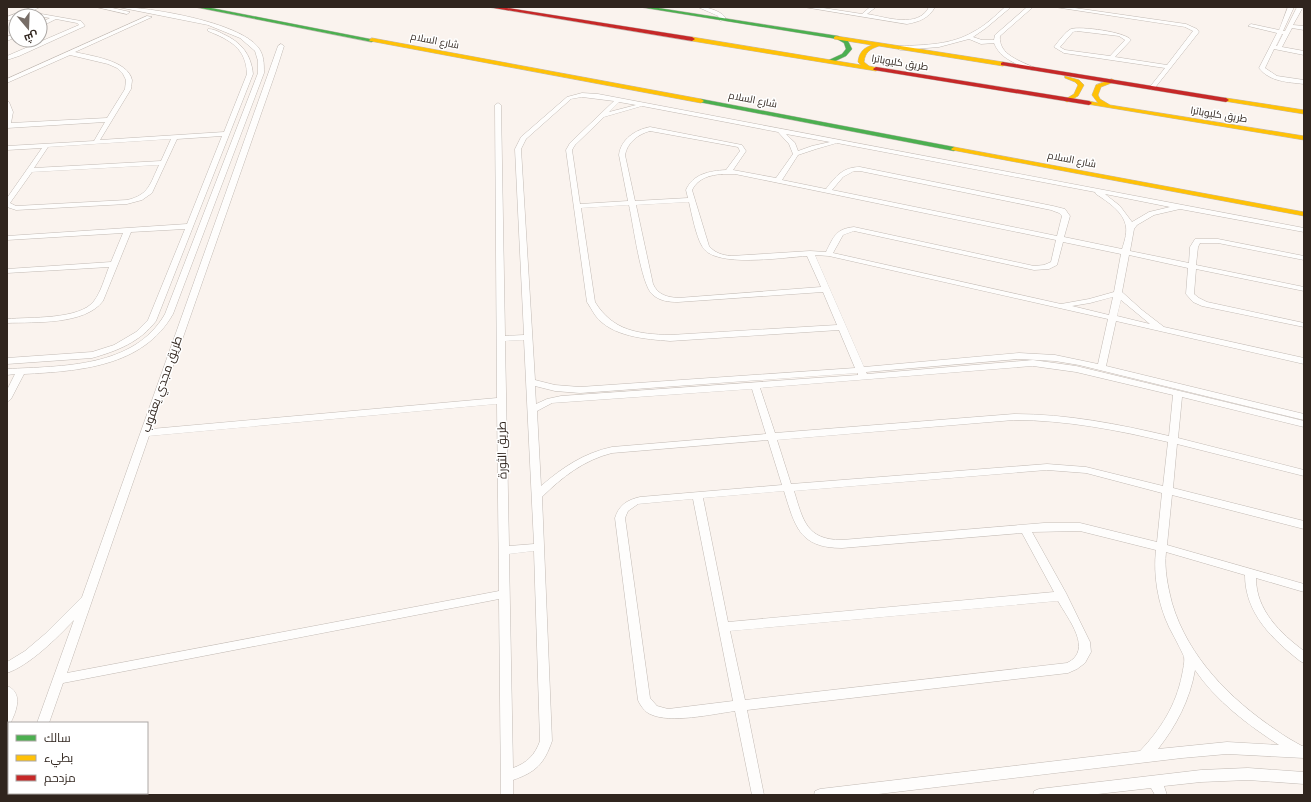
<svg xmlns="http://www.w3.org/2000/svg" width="1311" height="802" viewBox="0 0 1311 802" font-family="Helvetica,Cairo,sans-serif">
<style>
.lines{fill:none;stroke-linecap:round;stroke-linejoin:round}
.street-casing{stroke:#c2bab4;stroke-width:1}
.fast-casing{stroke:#c2bab4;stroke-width:1}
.slow-casing{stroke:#c2bab4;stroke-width:1}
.jam-casing{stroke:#c2bab4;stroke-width:1}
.street{fill:#fefdfc;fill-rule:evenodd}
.fast{fill:#4caf50;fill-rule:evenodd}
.slow{fill:#ffc107;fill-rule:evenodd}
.jam{fill:#c62828;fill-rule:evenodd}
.labels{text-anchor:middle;stroke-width:3;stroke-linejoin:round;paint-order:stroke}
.far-street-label{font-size:10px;fill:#30251e;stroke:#fff}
.street-label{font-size:12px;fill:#30251e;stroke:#fff}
</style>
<rect width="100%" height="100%" fill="#faf3ee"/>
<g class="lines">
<defs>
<g id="street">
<path d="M33,7H40L30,12L81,21L85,26L19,56L7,60V56L79,25L77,23L56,19L40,27V23L50,18L25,14L7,21V17Z"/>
<path d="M96,7H108L130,12L127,14Z"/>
<path d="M118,7C150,7 238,22 258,47C264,55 264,63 264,73L173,314C143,367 79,371 24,374L11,399L7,402V390L15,374L7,375V369C62,366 134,368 165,314L258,73V61L255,51L240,38L208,25Z"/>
<path d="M698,7C707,7 719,10 725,17V20L720,21L718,16Z"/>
<path d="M804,7H817L862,14L870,7H876L867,14C886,17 918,29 929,7H935C929,18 919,22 907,24Z"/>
<path d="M1005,7H1011L986,28L973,37L982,40H994L995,35L1027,7H1033L1000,36C998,55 1021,61 1035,68V70H1031C1017,64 1000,59 994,43L981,44L969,39L939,47L900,50L897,48L900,46C925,45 951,45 973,32C985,26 995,16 1005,7Z"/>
<path d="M1055,7H1068L1186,24L1197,29L1199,32L1154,89L1152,90L1149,88L1165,68L1064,53L1054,47C1059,41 1065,32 1071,29C1080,26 1126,32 1131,40L1115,57L1167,65L1193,31L1185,27ZM1077,31L1119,36L1125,40L1110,56L1065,50L1060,47L1073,32Z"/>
<path d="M1288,7H1294L1283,31H1285L1297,7H1303L1293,25L1304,26V30L1292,28L1282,47L1304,51V55L1274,49L1265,68L1277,76L1304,80V84C1288,82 1270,82 1259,68L1277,33L1248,26L1251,24L1279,30ZM1282,34H1283L1277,46H1276Z"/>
<path d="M147,16L152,17L75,52C90,56 128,60 132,80C132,82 131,86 131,89L100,140L224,132L247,74C246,48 230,40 208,31V29C213,29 218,31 223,34C241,42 251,54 253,74L156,321C140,342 117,351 92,358L7,364V358L92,352L114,345L136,332L148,320L185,229L131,232L103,301C85,325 35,322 7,323V319C29,317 80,320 94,301C101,292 105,277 109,267L7,273V269L111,262L123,233L7,240V236L187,224L222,136L177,139L152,193L142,200L127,204L16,210L7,207V198L42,148L7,150V146L94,141L105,122L7,128V101L9,102L13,112L11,123L107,118L125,89L126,80L123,74L117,68L108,64L70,55L9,82L7,83V79ZM171,139L161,161L34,168L48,147ZM159,165C150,184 149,195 127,200L16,206L10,203L32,172Z"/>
<path d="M16,33V37L7,41V37Z"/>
<path d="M281,44L284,46L276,71L151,429L497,398L495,105L498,103L501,105L505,336L524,335L515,149L521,137L567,97L582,93L598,94L1304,228V232L1180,209L1154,215L1137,225L1134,229L1130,251L1189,263L1190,247L1195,239H1218L1304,256V260L1218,243H1200L1198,247L1196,265L1304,287V291L1196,269L1194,294L1199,298L1207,302L1304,323V327L1202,306L1193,302L1186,294L1188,268L1129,255L1122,292L1142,310L1164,327L1304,358V364L1116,321L1106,366L1304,414V420L1079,365L1055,361L1019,359L866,372L867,374L1033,360L1076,366L1304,421V427L1182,397L1178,438L1304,470V476L1177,444L1173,488L1304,521V529L1172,495L1167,545L1304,584V592L1256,578C1256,610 1280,633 1304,651V663L1300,661C1272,639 1245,613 1245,575L1166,552C1164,569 1168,587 1172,603C1188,657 1230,699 1276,730C1284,736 1293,741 1302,746H1304V758L1227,754L1182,758L870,795H814L815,791L820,789L1140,751C1161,729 1176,705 1182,675C1183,669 1185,662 1184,657C1184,655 1171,631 1169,627C1158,604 1153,575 1156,550L1080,531L1032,532L1066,593L1090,642L1091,652L1085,663L1077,669L1068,673L747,710L764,795H752L735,711C713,714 670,724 650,714C645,712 640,705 638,700L615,518C619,505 627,500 640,497L782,485L768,440L612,453C584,460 562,477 542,497L552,741C544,764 536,772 513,780V795H501L499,599L63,683L49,723H37L74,620C57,638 30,665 7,673V662L25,651L45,634L82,597L278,46ZM582,97L614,101L570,143L566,150L587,302C590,306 592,311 595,315C611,337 646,339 670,341L839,330L855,368L580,387L555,385L535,380L521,149L526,139L571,99ZM619,102L636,105L609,112ZM642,106L778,132L789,144L793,154L776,178L733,170L746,151L742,145L650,127C635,130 621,139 619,155L628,201L580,204L572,150L575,145L604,117ZM650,131L738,147L740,151L726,170C709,171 693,174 686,190L688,198L635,201L625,155C627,143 638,134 650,131ZM786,134L830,142L812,146L798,151L795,143ZM837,143L1095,192L1096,194C1108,202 1124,212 1126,227C1127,234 1124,243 1122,249L1064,237L1070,216L1065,209L1053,206L860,167C843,167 836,176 826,189L782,180L798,155L816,149ZM854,171H860L1051,210L1059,213L1062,216L1057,236L832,190L843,177ZM722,174H735L1056,240L1051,262L1044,265L1034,266L854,227C836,229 834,236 826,252L810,251L731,256C722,255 715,253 709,246L692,190C698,178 710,175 722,174ZM1105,194L1170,207L1149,212L1132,222L1120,206ZM689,202C692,215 696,236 702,246C713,269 785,257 807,256L821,287L678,298C667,297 658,295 653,284L636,205ZM629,205C633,223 641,284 652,294C659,301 669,302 678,302L823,292L837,325L670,335C638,334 613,331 595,302L581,208ZM854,231L1034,270L1049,269L1057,265L1063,242L1121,254L1114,292L1089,299L1061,304L833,253L843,235ZM815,255L829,256L1108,319L1098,364L1055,355L1019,353L864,367ZM1113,297L1109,315L1072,306L1090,303ZM1121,300L1150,324L1117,316ZM524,340L534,544L509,546L505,341ZM1033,366L1076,372L1173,395L1169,436C1118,424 1067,414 1014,414L775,433L760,388ZM858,373V375L561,396L547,399L536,404L535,386L555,391L580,393ZM752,389L766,434L612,447C584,453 563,467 541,486L537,411L552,403ZM497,404L499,591L67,673L149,436ZM1014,420C1066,420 1117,430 1168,442L1163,486L1086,467L1047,464L791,484L777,440ZM1047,470L1086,473L1162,493L1157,542L1080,523H1044L842,540C806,540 803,520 794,491ZM784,491C795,526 799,548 842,548L1022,533L1054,592L728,622L703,498ZM693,499L733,701L668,709L657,706L650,698L625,518L628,511L638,504ZM534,551L540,741C535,755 527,763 513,768L509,554ZM1058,601C1068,619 1094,650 1067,663L745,700L730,631ZM1195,670C1216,701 1248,725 1279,745L1227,742L1158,749C1176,726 1190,700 1195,670Z"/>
<path d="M7,686C23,692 17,710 11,722L7,723Z"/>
<path d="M1248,768L1304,772V784L1248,780L1201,782L1164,786L1167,795H1155L1151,788L1089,795H1033L1034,791L1039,789L1201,770Z"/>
<rect x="12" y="793" width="12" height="2"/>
</g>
<g id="fast">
<path d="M195,7H206L375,40L372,42Z"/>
<path d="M640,7H652L838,36L848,41L852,49L846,56L831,63L828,61L829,60L842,54L846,49L844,43L837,39Z"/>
<path d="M701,99L954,147L957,149L954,151L699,102V100Z"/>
</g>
<g id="slow">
<path d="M836,36L1003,62L1006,64L1003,66L879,46C870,49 865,52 864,62L869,66L878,68L879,69L876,71L692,41L689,39L692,37L861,65L858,62C859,53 863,48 872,45L834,39V37Z"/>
<path d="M372,38L701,99L704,101L701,103L370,41L369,40Z"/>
<path d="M1065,76L1079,80L1084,85L1078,96L1067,102L1064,100L1074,94L1078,85L1075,82L1065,78Z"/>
<path d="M1112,79L1115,81L1114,82L1101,87L1098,95L1100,99L1110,105L1304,136V140L1087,104L1086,103L1089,101L1098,103L1092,95L1096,85Z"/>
<path d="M1226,98L1304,110V114L1224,101L1223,100Z"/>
<path d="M954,147L1304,212V216L952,150L951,149Z"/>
</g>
<g id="jam">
<path d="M488,7H501L692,37L695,39L692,41Z"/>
<path d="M1003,62L1226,98L1229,100L1226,102L1001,65V63Z"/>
<path d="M876,67L1089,101L1092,103L1089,105L874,70L873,69Z"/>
</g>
</defs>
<use href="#street" class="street-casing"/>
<use href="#fast" class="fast-casing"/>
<use href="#slow" class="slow-casing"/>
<use href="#jam" class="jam-casing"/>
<use href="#street" class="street"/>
<use href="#fast" class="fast"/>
<use href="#slow" class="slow"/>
<use href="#jam" class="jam"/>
</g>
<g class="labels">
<g class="far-street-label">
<text transform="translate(435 40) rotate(11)" y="4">شارع السلام</text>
<text transform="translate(900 62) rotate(9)" y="4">طريق كليوباترا</text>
<text transform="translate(753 99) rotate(11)" y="4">شارع السلام</text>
<text transform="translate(1219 114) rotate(9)" y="4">طريق كليوباترا</text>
<text transform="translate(1072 159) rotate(11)" y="4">شارع السلام</text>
</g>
<g class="street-label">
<text transform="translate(162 384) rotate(-71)" y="4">طريق مجدي يعقوب</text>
<text transform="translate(502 450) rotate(-91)" y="4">طريق الثورة</text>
</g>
</g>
<rect width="1311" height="802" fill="none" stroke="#30251e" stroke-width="16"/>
<rect x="8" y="722" width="140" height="72" fill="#ffffff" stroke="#aca8a5"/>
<rect x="16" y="735" width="20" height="6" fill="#4caf50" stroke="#aca8a5"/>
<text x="44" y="742" font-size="12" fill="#30251e">سالك</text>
<rect x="16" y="755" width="20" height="6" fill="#ffc107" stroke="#aca8a5"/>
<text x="44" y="762" font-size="12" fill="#30251e">بطيء</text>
<rect x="16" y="775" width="20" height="6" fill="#c62828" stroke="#aca8a5"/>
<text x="44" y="782" font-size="12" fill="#30251e">مزدحم</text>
<g transform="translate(28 28) rotate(161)"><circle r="19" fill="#ffffff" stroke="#aca8a5"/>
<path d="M0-3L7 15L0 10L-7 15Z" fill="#776d67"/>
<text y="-6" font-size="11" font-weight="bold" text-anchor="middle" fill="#30251e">ش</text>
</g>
</svg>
